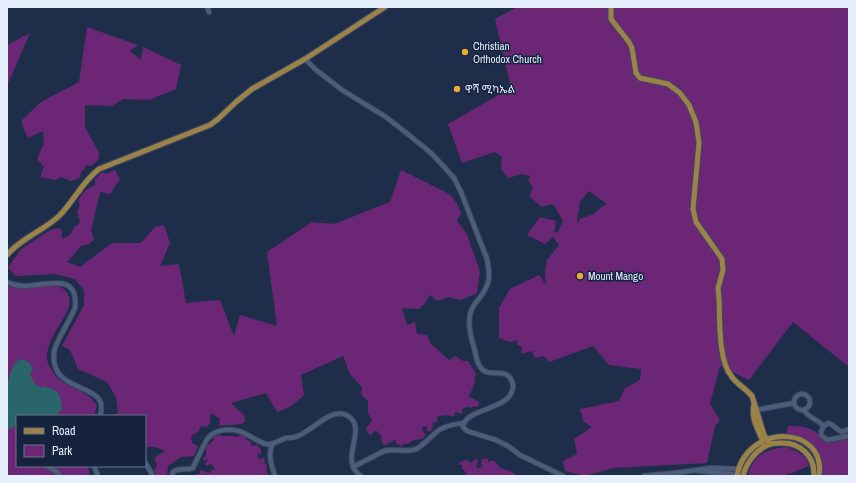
<svg xmlns="http://www.w3.org/2000/svg" width="856" height="483" viewBox="0 0 856 483" font-family="'Archivo Narrow','Noto Sans Ethiopic',sans-serif">
<style>
.green{fill:#6b2775;fill-rule:evenodd}
.water{fill:#2a6569}
.lines{fill:none;stroke-linecap:round;stroke-linejoin:round}
.minor-casing{stroke:#3d4961;stroke-width:6}
.major-casing{stroke:#3d4961;stroke-width:7}
.minor{stroke:#4c5d7c;stroke-width:4}
.major{stroke:#9b8248;stroke-width:5}
.poi-dot{fill:#e5ad35;stroke:#15233f;stroke-width:1.5}
.labels{text-anchor:middle;stroke-width:3;stroke-linejoin:round;paint-order:stroke}
.poi-label{font-size:11px;fill:#e6effe;stroke:#15233f;text-anchor:start}
</style>
<rect width="100%" height="100%" fill="#1e2e4a"/>
<g class="green">
<path d="M517,7H849V367L793,322L749,380L720,366L710,404L720,420L715,426L707,463L613,468L585,476L565,471L563,461L577,454L574,439L592,427L584,422L580,409L619,401L625,388L640,380L641,369L609,365L593,346L549,362L544,356L535,358L532,351L521,354L522,347L517,345V340L510,342L499,338V308L510,289L539,275L546,285L545,271L547,260L559,245L553,237L545,244L527,235L540,217L556,221L554,233L558,232L563,221L553,204L542,207L529,196L533,188L528,180L531,176L522,174L508,178L501,169L502,157L495,152L462,163L448,124L511,88L495,19ZM589,191L607,204L600,208L594,214L580,219L578,223L577,221L580,202Z"/>
<path d="M87,27L138,45L130,51L141,60L143,47L181,65L176,89L149,100L123,99L112,106L85,105V127L99,153L98,160L91,166L86,165L84,170L81,172L80,178L71,181L61,177L56,180L40,177L44,167L37,159L44,143L43,131L28,138L21,121L41,102L79,82Z"/>
<path d="M30,33L7,86V45Z"/>
<path d="M115,170L120,179L110,194L100,192L91,231L94,239L89,244L81,246L67,262L80,267L112,243H141L155,227L164,225L170,243L160,266L179,264L186,303L220,300L234,336L240,315L277,326L267,252L312,222L334,224L390,202L401,170L451,195L457,204L461,213L457,221L467,234L480,272L477,293L461,300L448,297L437,301L430,295L425,303L419,309L402,308L407,325L415,322L417,334L427,335L430,343L449,360L456,356L463,361H468L476,374L474,380L475,383L473,386V389L471,391V393L468,396L479,402V406L476,407L473,406L472,408L467,407L462,409L463,413L459,414L458,412H455V415L452,417L449,415L438,416L437,418L438,420L437,422H434L432,424L433,426L431,431H427V427L423,426L422,430L426,435L422,439L414,440L408,444L405,443L401,446L396,443L395,440L385,445L382,443L381,436L377,431H374L372,435L369,434L366,429L372,420L368,413V401L361,394L362,387L350,374L343,356L301,375L304,395C296,403 288,409 277,412L266,393L231,403L244,415L245,422L241,424L219,426L220,419L211,413L210,424L205,427L201,426L198,432L191,436L192,443L198,446L194,456L181,457L168,466L167,476H157L154,471L157,465L154,458L165,451L156,447H145V416H115L118,412L116,397L107,382L78,369L70,350L62,346L84,305V290L75,279L55,274L16,276L8,268L20,250L50,230L59,228L62,231V239L70,235L75,226L79,224L80,221L77,212L80,205L78,201C83,192 85,189 95,185V179L102,172L106,174Z"/>
<path d="M50,284C64,285 74,296 68,309C62,324 49,337 47,354C46,360 49,366 52,371C65,391 87,387 97,406L94,416H17V466H88L90,476H7V286C21,291 36,287 50,284Z"/>
<path d="M788,426C797,426 810,426 818,434C820,437 821,440 824,442C829,444 843,440 849,439V476H821C823,463 816,447 804,440C799,436 792,435 786,434Z"/>
<path d="M219,433L221,436H232L236,437L241,435L245,436L247,440L251,442V446L257,445L261,450V454H257L259,459H261L264,457L265,460L264,461L267,467L266,470L270,476H195L196,474H200V471L201,470L208,473L211,472L212,469L215,470L214,467L211,464L206,466L205,464L208,460L207,459L204,461L203,459L206,455V447L214,440L213,436H217Z"/>
<path d="M786,447C798,451 809,456 809,469L808,466L790,474L788,473L785,476H748C753,455 766,449 786,447Z"/>
<path d="M476,458L478,462L476,466L478,469L483,466L481,464V460L485,458L488,459V462L494,460L500,468L510,471L518,476H465L466,473L464,470L462,469V465L458,464L460,462L467,460L471,463Z"/>
</g>
<path class="water" d="M18,360C25,358 32,363 33,371L30,372C31,379 35,386 42,388L44,386C47,388 50,388 53,389C61,392 61,402 62,409L56,416H17V425L11,428L7,431C7,413 3,373 18,360Z"/>
<g class="lines">
<defs>
<g id="minor">
<path d="M207,7L209,12"/>
<path d="M305,59L315,69L342,90L386,117L409,135L431,153L446,169L454,178L461,192L487,259C490,275 491,282 481,296C478,300 474,304 472,309C466,321 471,339 475,351C476,358 478,366 483,370C491,377 504,368 511,379C513,383 514,387 512,391C507,410 464,409 463,427L467,431L496,440L508,446L520,455L563,476"/>
<path d="M7,282C13,285 19,286 26,286C45,286 79,271 75,308C70,321 56,340 54,352C49,397 112,380 100,416"/>
<circle cx="802" cy="402" r="8"/>
<path d="M756,410L794,403"/>
<path d="M804,410C808,418 818,419 823,426"/>
<path d="M849,429L842,432C836,429 834,425 828,423C823,426 821,429 821,435L827,440L849,436"/>
<path d="M272,444C268,456 271,464 275,476"/>
<path d="M145,462L153,476"/>
<path d="M47,466L57,472L60,476"/>
<path d="M94,466L98,476"/>
<path d="M353,467L384,451C395,448 406,453 416,449C426,444 432,434 441,429C448,425 456,424 463,423"/>
<path d="M698,471L733,474L738,476"/>
<path d="M172,476L173,472C179,467 186,471 193,468C198,458 202,447 208,438C216,428 234,428 244,433C251,436 258,442 266,444C272,446 279,440 286,438C289,438 292,438 295,437C311,433 332,405 348,416C369,429 337,460 361,476"/>
<path d="M644,476L683,472L710,468L741,469"/>
</g>
<g id="major">
<path d="M611,7V19L629,42L632,48L636,73L640,78L668,84L680,93L689,105L696,122L699,143L693,209L696,222L722,259L723,270L718,288L719,299C720,320 718,361 732,377C737,384 746,389 752,396L764,435L770,444"/>
<path d="M7,255C21,238 43,231 59,216C74,201 82,182 99,169L210,125L218,119L236,102L252,89L305,59L385,7"/>
<path d="M754,404C751,418 757,427 762,439V443"/>
<path d="M737,476C746,423 827,424 819,476"/>
<path d="M743,476C746,463 756,450 768,445C772,443 776,443 780,443C800,442 815,456 814,476"/>
</g>
</defs>
<use href="#minor" class="minor-casing"/>
<use href="#major" class="major-casing"/>
<use href="#minor" class="minor"/>
<use href="#major" class="major"/>
</g>
<g class="poi-dot">
<circle cx="465" cy="52" r="4"/>
<circle cx="457" cy="89" r="4"/>
<circle cx="580" cy="276" r="4"/>
</g>
<g class="labels">
<g class="poi-label">
<text x="473" y="50">Christian<tspan x="473" dy="13">Orthodox Church</tspan></text>
<text x="465" y="93">ዋሻ ሚካኤል</text>
<text x="588" y="280">Mount Mango</text>
</g>
</g>
<rect width="856" height="483" fill="none" stroke="#e6effe" stroke-width="16"/>
<rect x="16" y="415" width="130" height="52" fill="#15233f" stroke="#69758b"/>
<rect x="24" y="428" width="20" height="6" fill="#9b8248" stroke="#69758b"/>
<text x="52" y="435" font-size="12" fill="#e6effe">Road</text>
<rect x="24" y="445" width="20" height="12" fill="#6b2775" stroke="#69758b"/>
<text x="52" y="455" font-size="12" fill="#e6effe">Park</text>
</svg>
